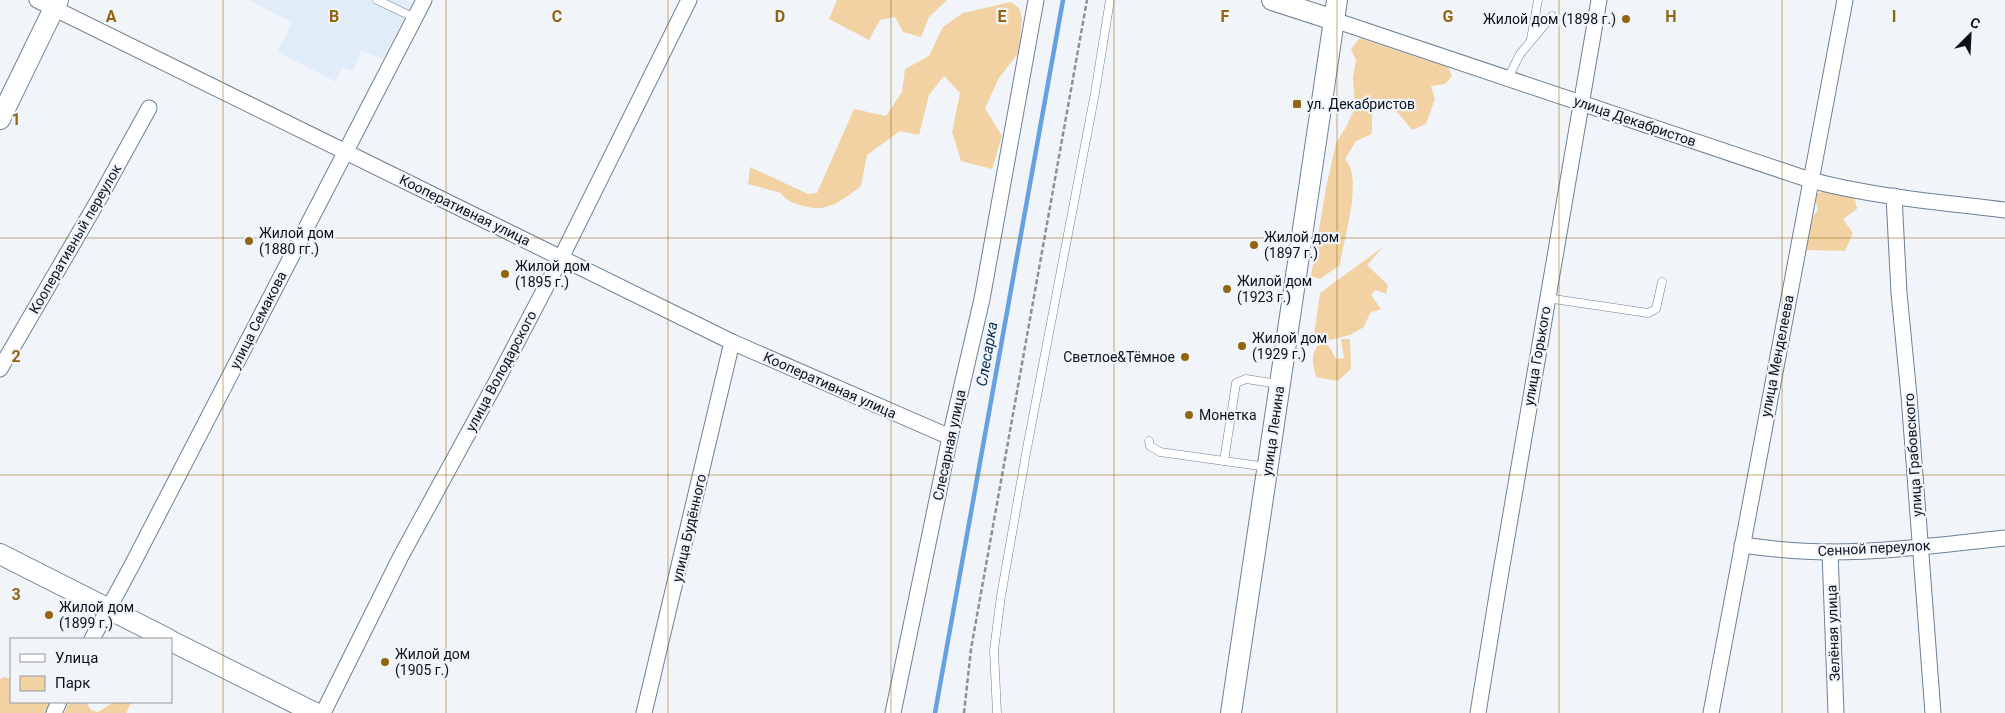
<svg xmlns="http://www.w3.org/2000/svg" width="2005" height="713" viewBox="0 0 2005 713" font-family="Roboto,sans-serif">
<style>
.built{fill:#e1ecf9}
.green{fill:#f2d2a2}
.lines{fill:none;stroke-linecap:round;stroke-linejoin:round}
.stream{stroke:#67a2e0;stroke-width:4.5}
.lane-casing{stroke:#6c8096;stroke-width:9}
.street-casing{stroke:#6c8096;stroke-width:17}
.secondary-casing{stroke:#6c8096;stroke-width:22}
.path{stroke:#8c9198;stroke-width:2.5;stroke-dasharray:5 2.5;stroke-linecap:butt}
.lane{stroke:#fff;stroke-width:8}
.street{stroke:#fff;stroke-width:15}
.secondary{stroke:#fff;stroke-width:20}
.grid{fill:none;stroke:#926510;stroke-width:1;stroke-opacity:0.55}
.poi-dot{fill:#926510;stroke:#f1f5fa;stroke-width:2}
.labels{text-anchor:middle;stroke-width:4.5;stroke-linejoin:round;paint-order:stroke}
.poi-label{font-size:14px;fill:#0b121b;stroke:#f1f5fa;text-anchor:start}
.street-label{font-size:14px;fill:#0b121b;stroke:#f1f5fa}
.water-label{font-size:15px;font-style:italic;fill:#002c52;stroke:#f1f5fa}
.grid-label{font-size:16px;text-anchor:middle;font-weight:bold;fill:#926510;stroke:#f1f5fa;stroke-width:4.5;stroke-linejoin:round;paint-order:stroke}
</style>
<rect width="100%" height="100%" fill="#f1f5fa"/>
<path class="built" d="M250,0H405L412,3L383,59L361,51L353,71L342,67L336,82L277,52L292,23Z"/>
<g class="green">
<path d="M837,0H947L929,17L921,37L903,32L895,17L880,20L869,40L829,19Z"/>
<path d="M1011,2L1019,8L1022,18L1019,52L999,78L985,108L1002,136L992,169L961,161L952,132L960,93L944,76L929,95L919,135L900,131L867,155L861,186C840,202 827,214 800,205C791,202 786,201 781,193L748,184L750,167L808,194L817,193L854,109L886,116L902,92L905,69L929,56L943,27L963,13Z"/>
<path d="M1360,38L1448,67L1452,76L1445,84L1431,86L1435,99L1426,124L1412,130L1399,114L1380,102L1372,115V134L1356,141L1345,159C1364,180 1343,239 1340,265L1320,279L1311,276L1326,188L1336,143L1346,127L1355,108L1353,77L1356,60L1351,49Z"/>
<path d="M1827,191L1854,194L1857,209L1843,219L1853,233L1845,251L1806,250L1808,223L1818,210L1814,194Z"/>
<path d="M1383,247L1367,265L1388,285L1386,294L1376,290L1371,295L1381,309L1370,313L1364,327L1350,335L1326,341L1336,359L1344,358L1341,339H1350L1351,369L1338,381L1316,377C1313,364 1310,355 1319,344L1314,335L1320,293Z"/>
<path d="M4,677L11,679V702H49V708L46,713H0V679Z"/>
<path d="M69,702H86L91,710L98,712L114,702L131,703L126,713H64Z"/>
</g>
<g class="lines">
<path class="stream" d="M935,713L1063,0"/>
<defs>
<g id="lane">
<path d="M377,0L415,18"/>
<path d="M1531,39L1538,0"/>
<path d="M1508,78L1520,54L1552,16"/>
<path d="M1547,298L1648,313L1656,309L1662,282"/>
<path d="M1149,441L1150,446L1160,452L1267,467"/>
<path d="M1224,461L1236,383L1246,379L1278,384"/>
<path d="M997,713L994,650L1001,596L1027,448L1095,93L1110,0"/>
</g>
<g id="street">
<path d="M37,0L732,342L950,437"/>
<path d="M1334,20L1810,180C1874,197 1940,202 2005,210"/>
<path d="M1894,196L1899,293L1909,396L1933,713"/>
<path d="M0,369L99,199L149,108"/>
<path d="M1742,545C1771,549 1800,552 1830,552C1888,552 1947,544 2005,538"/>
<path d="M1830,552L1836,713"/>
<path d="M92,639L131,567L424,0"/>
<path d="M54,713L59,702"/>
<path d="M323,713L401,556L494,386L561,258L689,0"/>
<path d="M644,713L732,342"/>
<path d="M893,713L950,437L982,299L1036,0"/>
<path d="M1478,713L1498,589L1599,0"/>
<path d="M1711,713L1845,0"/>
</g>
<g id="secondary">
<path d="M1272,0L1334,20"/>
<path d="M0,119L58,0"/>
<path d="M0,554L168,639"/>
<path d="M171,641L315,713"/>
<path d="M1231,713L1337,0"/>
</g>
</defs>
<use href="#lane" class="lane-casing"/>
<use href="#street" class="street-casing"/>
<use href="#secondary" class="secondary-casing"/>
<path class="path" d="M964,713L971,649L1087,0"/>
<use href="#lane" class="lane"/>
<use href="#street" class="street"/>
<use href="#secondary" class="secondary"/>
</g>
<path class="grid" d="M223,0V713M446,0V713M668,0V713M891,0V713M1114,0V713M1337,0V713M1559,0V713M1782,0V713M0,238H2005M0,475H2005"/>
<g class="poi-dot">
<circle cx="1626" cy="19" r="5"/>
<rect x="1292" y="99" width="10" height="10" rx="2.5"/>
<circle cx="249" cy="241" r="5"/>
<circle cx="1254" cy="245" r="5"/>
<circle cx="505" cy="274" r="5"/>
<circle cx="1227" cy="289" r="5"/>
<circle cx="1242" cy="346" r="5"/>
<circle cx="1185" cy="357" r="5"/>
<circle cx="1189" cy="415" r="5"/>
<circle cx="49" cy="615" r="5"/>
<circle cx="385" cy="662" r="5"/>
</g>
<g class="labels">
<g class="poi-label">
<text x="1616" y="24" text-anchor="end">Жилой дом (1898 г.)</text>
<text x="1307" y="109">ул. Декабристов</text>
<text x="259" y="238">Жилой дом<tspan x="259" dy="16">(1880 гг.)</tspan></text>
<text x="1264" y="242">Жилой дом<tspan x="1264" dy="16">(1897 г.)</tspan></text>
<text x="515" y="271">Жилой дом<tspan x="515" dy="16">(1895 г.)</tspan></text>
<text x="1237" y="286">Жилой дом<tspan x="1237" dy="16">(1923 г.)</tspan></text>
<text x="1252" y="343">Жилой дом<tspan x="1252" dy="16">(1929 г.)</tspan></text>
<text x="1175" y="362" text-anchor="end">Светлое&amp;Тёмное</text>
<text x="1199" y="420">Монетка</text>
<text x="59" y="612">Жилой дом<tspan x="59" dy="16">(1899 г.)</tspan></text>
<text x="395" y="659">Жилой дом<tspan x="395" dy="16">(1905 г.)</tspan></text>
</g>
<g class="street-label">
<text transform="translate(1635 121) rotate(19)" y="5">улица Декабристов</text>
<text transform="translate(465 210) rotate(26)" y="5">Кооперативная улица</text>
<text transform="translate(75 239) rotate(-60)" y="5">Кооперативный переулок</text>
<text transform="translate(258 320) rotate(-63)" y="5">улица Семакова</text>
<text transform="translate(1537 356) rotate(-80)" y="5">улица Горького</text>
<text transform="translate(1777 356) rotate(-79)" y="5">улица Менделеева</text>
<text transform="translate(501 371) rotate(-62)" y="5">улица Володарского</text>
<text transform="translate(830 385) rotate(24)" y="5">Кооперативная улица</text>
<text transform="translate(1273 431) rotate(-82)" y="5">улица Ленина</text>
<text transform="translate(949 445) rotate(-78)" y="5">Слесарная улица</text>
<text transform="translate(1913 455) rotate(-94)" y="5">улица Грабовского</text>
<text transform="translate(689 528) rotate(-77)" y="5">улица Будённого</text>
<text transform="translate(1874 548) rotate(-3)" y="5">Сенной переулок</text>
<text transform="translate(1833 633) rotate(-92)" y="5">Зелёная улица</text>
</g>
<g class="water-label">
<text transform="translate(987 354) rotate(-80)" y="5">Слесарка</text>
</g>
</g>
<g class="grid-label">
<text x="111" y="22">A</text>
<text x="334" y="22">B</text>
<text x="557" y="22">C</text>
<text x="780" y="22">D</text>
<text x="1002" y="22">E</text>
<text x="1225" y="22">F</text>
<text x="1448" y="22">G</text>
<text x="1671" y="22">H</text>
<text x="1894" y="22">I</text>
<text x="16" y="125">1</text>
<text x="16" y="362">2</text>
<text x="16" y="600">3</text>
</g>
<rect x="10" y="638" width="162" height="65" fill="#f1f5fa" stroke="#959aa1"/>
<rect x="20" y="654" width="25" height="8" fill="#ffffff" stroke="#959aa1"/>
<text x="55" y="663" font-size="15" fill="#0b121b">Улица</text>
<rect x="20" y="676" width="25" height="15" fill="#f2d2a2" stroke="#959aa1"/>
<text x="55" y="688" font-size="15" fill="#0b121b">Парк</text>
<g transform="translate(1970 35) rotate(24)" stroke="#f1f5fa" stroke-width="4" paint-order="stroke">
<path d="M0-4L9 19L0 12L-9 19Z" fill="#0b121b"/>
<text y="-8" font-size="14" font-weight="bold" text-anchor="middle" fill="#0b121b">С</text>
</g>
</svg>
